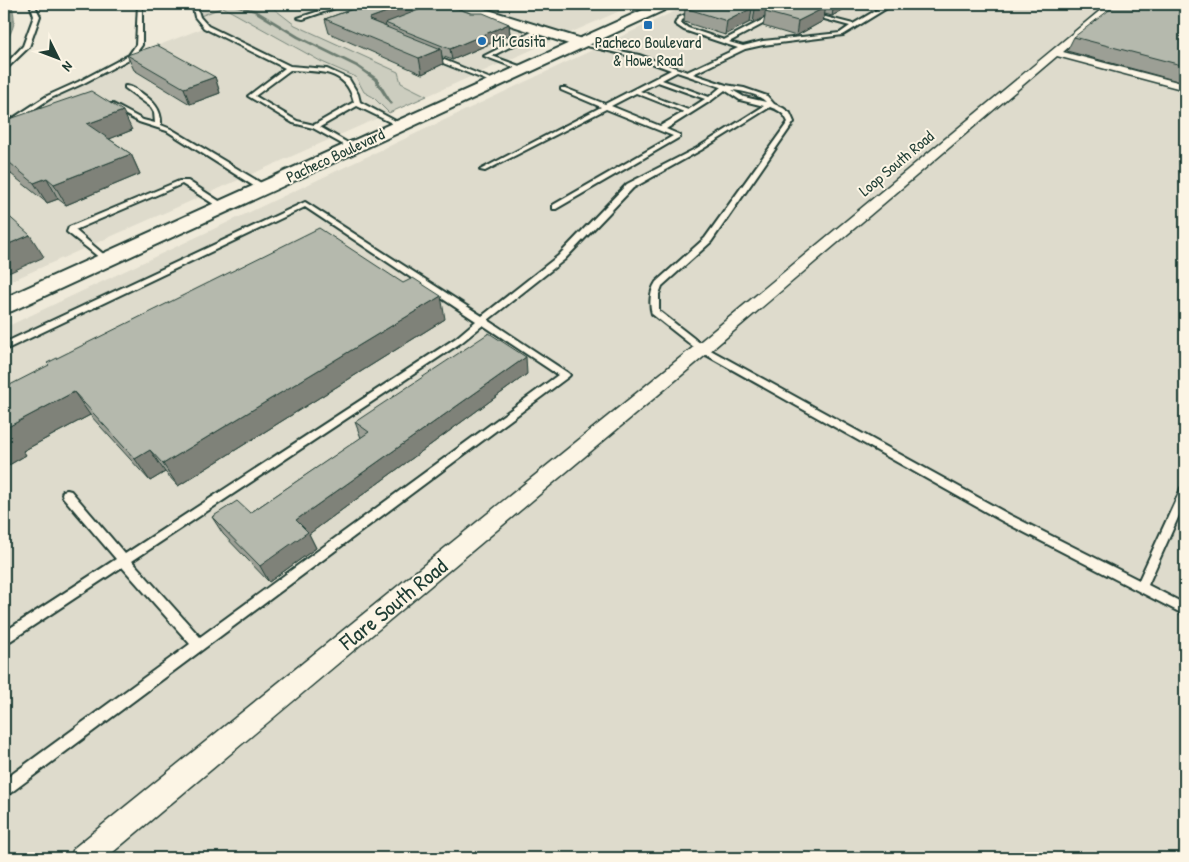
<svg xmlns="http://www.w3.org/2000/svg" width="1189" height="862" viewBox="0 0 1189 862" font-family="'Patrick Hand',sans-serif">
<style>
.built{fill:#dedbcc}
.green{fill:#cccdbf;stroke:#76857a}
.water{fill:#9fa89a;stroke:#6c7d71}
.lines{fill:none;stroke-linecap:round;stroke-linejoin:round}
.stream{fill:#6c7d71;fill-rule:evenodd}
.service-casing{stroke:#1f3d34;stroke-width:4}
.minor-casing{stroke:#1f3d34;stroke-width:3}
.tertiary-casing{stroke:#1f3d34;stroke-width:4}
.secondary-casing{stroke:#1f3d34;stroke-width:4}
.service{fill:#fcf5e5;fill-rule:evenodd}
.minor{fill:#fcf5e5;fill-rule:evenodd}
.tertiary{fill:#fcf5e5;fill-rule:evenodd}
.secondary{fill:#fcf5e5;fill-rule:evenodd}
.wall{fill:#9c9f95;stroke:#1f3d34}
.shaded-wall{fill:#7f8279;stroke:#1f3d34}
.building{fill:#b5b9ad;stroke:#1f3d34}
.poi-dot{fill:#1f6fb2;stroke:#fcf5e5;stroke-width:2}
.labels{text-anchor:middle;stroke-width:4;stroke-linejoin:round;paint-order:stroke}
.far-poi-label{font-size:16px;fill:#1f3d34;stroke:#fcf5e5;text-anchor:start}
.far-street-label{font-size:16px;fill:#1f3d34;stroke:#fcf5e5}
.near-street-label{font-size:22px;fill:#1f3d34;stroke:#fcf5e5}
</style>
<rect width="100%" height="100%" fill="#efeada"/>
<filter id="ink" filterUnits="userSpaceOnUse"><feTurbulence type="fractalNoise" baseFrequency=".02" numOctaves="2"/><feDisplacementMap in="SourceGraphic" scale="10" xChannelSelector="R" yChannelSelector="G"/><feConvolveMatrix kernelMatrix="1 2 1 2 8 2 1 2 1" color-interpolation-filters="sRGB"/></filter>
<g filter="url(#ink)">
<g class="built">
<path d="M259,4H624L631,6L427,96L401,83L343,48L295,25L273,8Z"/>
<path d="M690,4H1185V858H4V328Z"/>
<path d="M223,7L322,62L356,77L364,92L373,97L389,113L4,284V127L49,97L131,56L206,27L198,17Z"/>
</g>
<path class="green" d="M194,4H259L273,8L295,25L398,72L401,83L427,96L389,113L373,97L364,92L356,77L322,62L223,7L198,17Z"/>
<path class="water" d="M4,4H11C17,21 14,29 4,44Z"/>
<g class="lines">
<path class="stream" d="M228,4H233L256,10L299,36L358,65L377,78L393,104L390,105L374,80L356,67L297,38L254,12Z"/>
<defs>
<g id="service">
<path d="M30,4H34L40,16L29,47L4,71V66L23,46L34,16Z"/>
<path d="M138,4H142V45L133,57L82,84L51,98L4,129V124L47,96L78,82L129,55L136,45Z"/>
<path d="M192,4H196L200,17L208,26L290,66L327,69L349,79L358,94L360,102L403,125L398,126L357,106L320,127L353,146L354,147L351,149L313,128L293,123L248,96L285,68L204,28L195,17ZM290,70C319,72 346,68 354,102L314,125L297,121L255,96Z"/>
<path d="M341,4H347L303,19L298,18Z"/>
<path d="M709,4H715L682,20L681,23L688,28L724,40L774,14H778V16L729,42L743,46L763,41L840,33L850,26L810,15V13L853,24L880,8L866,4H873L887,8L843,35L763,45L745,49L693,74L726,85L744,88L767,96L774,104L783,108L790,113L794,122L711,242L662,286L659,294V311L705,347L1010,515L1139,580L1180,491L1181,488L1185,487V502L1148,585L1185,604V615L1002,521L699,351L652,314C649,304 650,291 656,282L705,238L788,122C784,113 779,110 770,107L701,150L633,188L564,260L488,320L568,373L570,375L568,377L9,794L4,796V780L190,644L122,567L4,645V632L116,559L63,497L62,494L63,491L67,490L71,491L125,554L456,338L476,321L305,207L7,349L4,350V343L305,202L482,316L558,256L627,184L697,148L764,106L740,100L725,90L712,100L666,129L680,135V137L556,209H553V205L673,136L606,109L485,171L480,170L601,107L561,90V88H565L605,104L671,70L635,57L578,44V42L639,55L687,72L738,48L684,30L675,24L678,18ZM677,72L721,87L709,97L662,80ZM658,82L705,99L688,110L640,91ZM732,90C743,91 759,94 766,102L744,97ZM636,93L684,112L660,126L611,106ZM483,325L558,375L200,637L132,561L462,342Z"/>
<path d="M538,29L543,30L492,56L525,68V70H521L484,56Z"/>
<path d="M428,55H432L498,82L493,83L428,57Z"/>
<path d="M125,86C131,86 135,89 140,92C153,101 162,109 161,125L171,129L266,186V190H260L167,131L139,122L109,106V104H113L143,120L155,123L154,112L151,107L125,88Z"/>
<path d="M179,181H188L227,206L226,208H220L182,184L75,230L108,258V262H105L67,232L69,227Z"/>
</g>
<path id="minor" d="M1108,4H1118L1063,52L1185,84V90L1057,56L708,353L106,858H70L74,848L696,345Z"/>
<path id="tertiary" d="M452,4H469L585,40L586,43L585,46H575L454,7Z"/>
<path id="secondary" d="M656,4H673L671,7L12,311L4,313V298Z"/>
</defs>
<use href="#service" class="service-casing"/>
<use href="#minor" class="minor-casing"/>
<use href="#tertiary" class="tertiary-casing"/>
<use href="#secondary" class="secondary-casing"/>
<use href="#service" class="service"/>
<use href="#minor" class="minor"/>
<use href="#tertiary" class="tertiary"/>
<use href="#secondary" class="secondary"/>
</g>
<g class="wall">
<path d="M351,4H431V5L470,13L509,24L510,35L452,60L442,56L443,64L422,74L329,33L325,19L352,9Z"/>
<path d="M694,4H853L832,16L825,14L823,21L796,36L763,26L765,17L753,23L750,22L725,35L684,22L685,8Z"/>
<path d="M1185,4V83L1067,51L1074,37Z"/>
<path d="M127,55L215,77L220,93L190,104L134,70Z"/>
<path d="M4,121L132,130L109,139L131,154L140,174L66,205L58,199L47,203L11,174L4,176Z"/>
<path d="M445,319L178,486L165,472L150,481L90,415L23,451L26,455L4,468V388Z"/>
<path d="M527,374L309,534L316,548L269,582L223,534L212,517L250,513L361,438L355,422Z"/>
</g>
<g class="shaded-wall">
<path d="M408,4H431L432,9L385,23L386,27L369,20L370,18Z"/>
<path d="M765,4H782L765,12V17L753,23L755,9Z"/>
<path d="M834,4H853L832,16Z"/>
<path d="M826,7L823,21L796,36L798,21Z"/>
<path d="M752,8L750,22L725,35L727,21Z"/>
<path d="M509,24L510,35L452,60L450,49Z"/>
<path d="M441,49L443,64L422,74L419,58Z"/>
<path d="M215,77L220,93L190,104L184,88Z"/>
<path d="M123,111L132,130L97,144L87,124Z"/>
<path d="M131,154L140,174L66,205L54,184Z"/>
<path d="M4,163L11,174L4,176Z"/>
<path d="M47,178L58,199L47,203L34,183Z"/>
<path d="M30,235L44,257L4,275V246Z"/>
<path d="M441,296L445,319L178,486L163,464Z"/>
<path d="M526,357L527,374L309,534L316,548L269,582L260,566L296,520Z"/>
<path d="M74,392L90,415L23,451L26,455L4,468V429Z"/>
<path d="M150,450L165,472L150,481L135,459Z"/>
</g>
<g class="building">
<path d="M367,4H408L370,18L369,20L441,49L419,58L325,19Z"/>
<path d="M434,4H445L470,13H483L509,24L450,49L385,23Z"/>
<path d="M694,4H765L755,9L752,8L727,21L685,8Z"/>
<path d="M782,4H815L826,7L798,21L765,12Z"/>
<path d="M1117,4H1185V66L1074,37Z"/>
<path d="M157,45L215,77L184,88L127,55Z"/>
<path d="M91,91L123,111L87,124L131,154L54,184L47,178L34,183L4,158V121Z"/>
<path d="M4,212L30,235L4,246Z"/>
<path d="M319,228L403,283L413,278L441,296L163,464L150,450L135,459L74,392L4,429V388L49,365L47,363Z"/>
<path d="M489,333L526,357L296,520L308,532L260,566L212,517L237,501L250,513L369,432L355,422Z"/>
<path d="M4,429L7,433L4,435Z"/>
</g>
</g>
<g class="poi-dot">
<rect x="643" y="20" width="10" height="10" rx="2.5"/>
<circle cx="482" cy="41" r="5"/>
</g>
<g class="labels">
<g class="far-poi-label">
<text x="492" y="47">Mi Casita</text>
<text x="648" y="48" text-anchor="middle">Pacheco Boulevard<tspan x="648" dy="18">&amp; Howe Road</tspan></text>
</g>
<g class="far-street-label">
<text transform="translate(335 155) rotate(-25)" y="6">Pacheco Boulevard</text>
<text transform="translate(896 163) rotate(-40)" y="6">Loop South Road</text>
</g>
<g class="near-street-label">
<text transform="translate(393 604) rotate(-39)" y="8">Flare South Road</text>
</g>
</g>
<rect width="1189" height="862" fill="none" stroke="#fcf5e5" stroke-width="20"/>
<rect x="10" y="10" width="1169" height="842" fill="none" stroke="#1f3d34" stroke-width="2" filter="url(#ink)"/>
<g transform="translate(58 58) rotate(132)" stroke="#fcf5e5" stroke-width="4" paint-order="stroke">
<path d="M0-4L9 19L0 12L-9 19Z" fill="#1f3d34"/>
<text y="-8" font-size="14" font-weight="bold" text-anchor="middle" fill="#1f3d34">N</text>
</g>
</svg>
